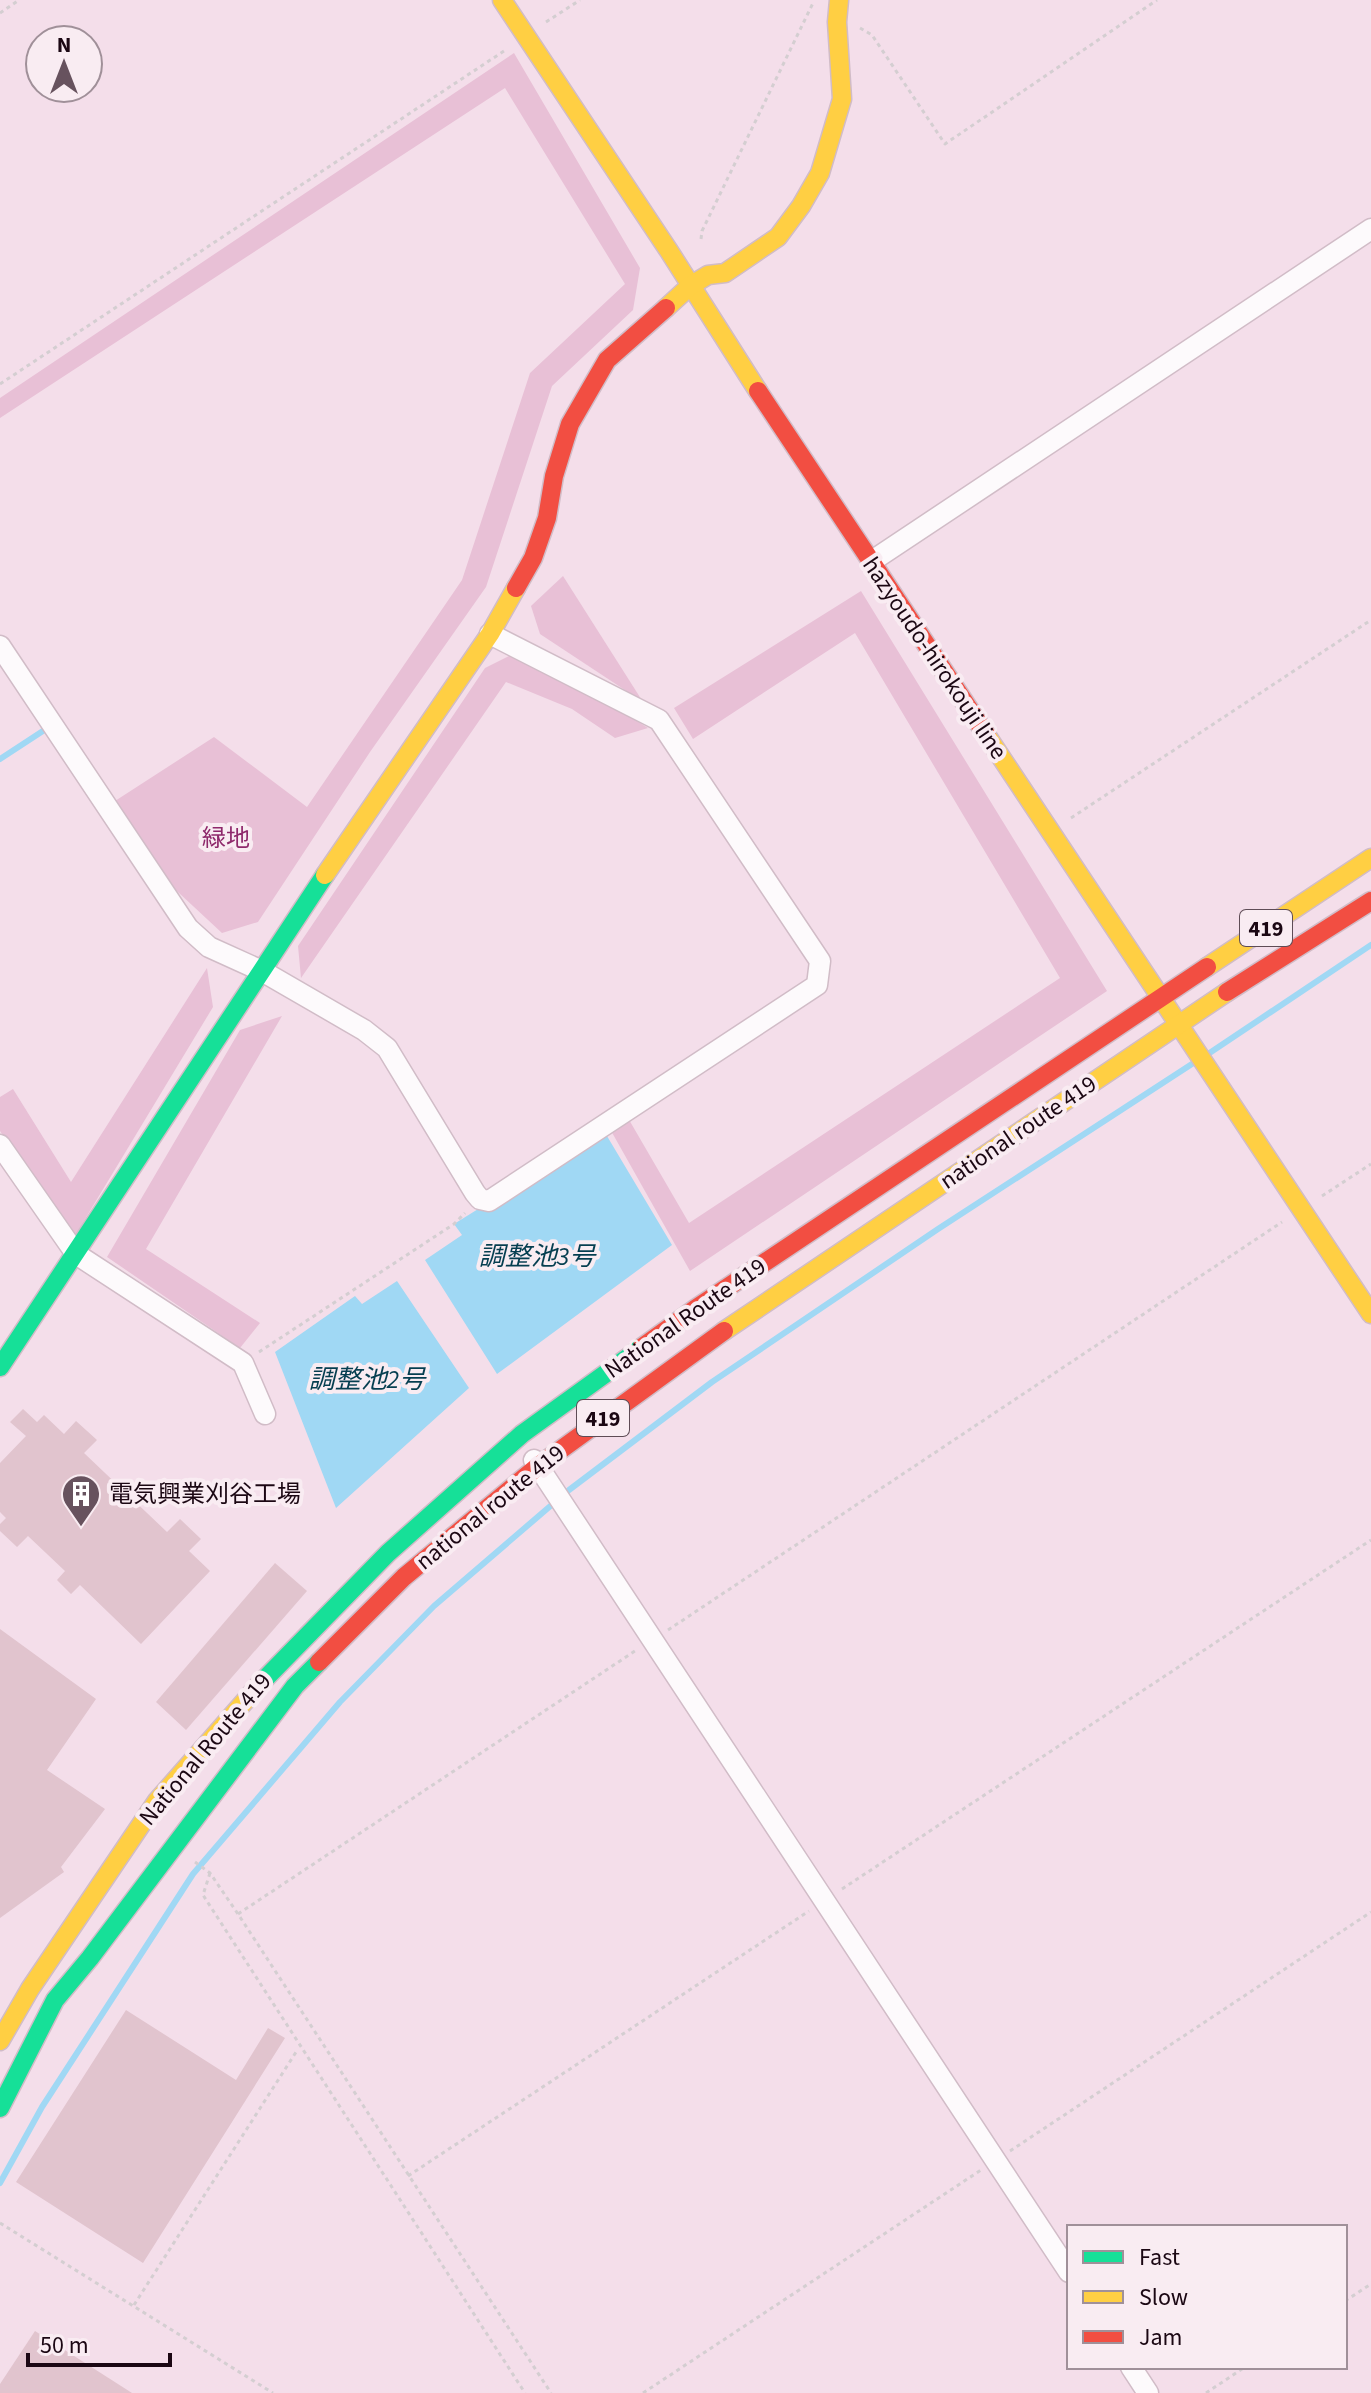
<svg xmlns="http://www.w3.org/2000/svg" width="1371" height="2393" viewBox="0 0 1371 2393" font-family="'Source Sans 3','Noto Sans JP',sans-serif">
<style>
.green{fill:#e8c0d6}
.water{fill:#a0d8f4}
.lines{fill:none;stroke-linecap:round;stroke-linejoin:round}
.stream{stroke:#a0d8f4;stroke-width:6}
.building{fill:#e1c4ce}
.street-casing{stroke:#d1bcc7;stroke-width:23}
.fast-casing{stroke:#d1bcc7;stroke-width:21}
.slow-casing{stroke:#d1bcc7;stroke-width:21}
.jam-casing{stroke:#d1bcc7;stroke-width:21}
.path{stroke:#d4ced1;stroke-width:3;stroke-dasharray:4 4;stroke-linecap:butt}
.street{stroke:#fdfafc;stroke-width:20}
.fast{stroke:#16e098;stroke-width:18}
.slow{stroke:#ffcf43;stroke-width:18}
.jam{stroke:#f24e42;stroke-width:18}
.labels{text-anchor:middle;stroke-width:8;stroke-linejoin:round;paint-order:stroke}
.shield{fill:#f9ecf2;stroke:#5e4c56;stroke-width:2}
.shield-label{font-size:22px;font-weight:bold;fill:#1b0713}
.street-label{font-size:24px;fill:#1b0713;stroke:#f9ecf2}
.park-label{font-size:24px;fill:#8e286b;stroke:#f9ecf2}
.poi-label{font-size:24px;fill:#1b0713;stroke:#f9ecf2;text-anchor:start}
.water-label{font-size:26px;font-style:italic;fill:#053e50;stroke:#f9ecf2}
</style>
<rect width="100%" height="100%" fill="#f4deea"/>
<g class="green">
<path d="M514,53L640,268L633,310L552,386L486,587L370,752L258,922L222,933L165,880L115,801L214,737L307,807L462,580L530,373L625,284L505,88L0,418V398Z"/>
<path d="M563,576L643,702L540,634L531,606Z"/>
<path d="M861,591L1107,991L690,1271L610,1129L628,1118L689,1223L1060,978L855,633L693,739L674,708Z"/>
<path d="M511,655L587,690L648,728L615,738L572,709L506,682L301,978L298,946L485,668Z"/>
<path d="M207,968L213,1007L73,1239L0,1131V1097L13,1089L71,1182Z"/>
<path d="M282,1016L146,1249L260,1323L240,1348L107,1257L240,1030Z"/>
</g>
<g class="water">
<path d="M604,1131L672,1245L497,1374L425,1260L462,1235L454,1224Z"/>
<path d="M397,1281L469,1388L336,1508L275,1352L355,1296L362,1304Z"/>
</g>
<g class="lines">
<g class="stream">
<path d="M0,759L49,727"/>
<path d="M1208,1054L1371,945"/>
<path d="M0,2183L42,2107L193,1874L340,1702L434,1606L569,1490L712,1382L938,1229L1195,1062"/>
</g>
</g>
<g class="building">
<path d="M23,1409L37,1422L44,1415L64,1434L76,1421L97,1440L84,1453L167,1532L180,1519L201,1539L189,1551L210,1571L141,1644L80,1585L71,1594L57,1580L65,1571L28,1536L17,1547L0,1531V1524L6,1518L0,1512V1463L26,1436L10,1422Z"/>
<path d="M275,1563L307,1591L186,1730L156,1702Z"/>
<path d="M0,1629L96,1699L47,1770L105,1809L61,1867L64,1872L0,1918Z"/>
<path d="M126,2010L236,2080L268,2028L285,2038L143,2263L16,2182Z"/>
<path d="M35,2331L132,2393H0V2384Z"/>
</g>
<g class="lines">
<defs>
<g id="street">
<path d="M872,561L1371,229"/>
<path d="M0,646L188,928L209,947L262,971L364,1030L387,1048L475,1193L480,1199L489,1201L817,985L820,961L659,720L490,634"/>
<path d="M0,1145L76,1254L243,1363L265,1414"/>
<path d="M534,1460L1069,2272"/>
<path d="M1131,2367L1148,2393"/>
</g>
<g id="fast">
<path d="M0,1367L325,875"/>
<path d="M260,1684L388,1553L522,1434L641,1348"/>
<path d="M0,2108L55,2000L90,1958L295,1686L319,1662"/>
</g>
<g id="slow">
<path d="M502,0L669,251L758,391"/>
<path d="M666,308L690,286L708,275L725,273L778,237L801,206L820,173L842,99L837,22L839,0"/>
<path d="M987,736L1371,1314"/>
<path d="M325,875L490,634L516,588"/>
<path d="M1207,967L1371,858"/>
<path d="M724,1331L1227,992"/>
<path d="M0,2041L30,1989L157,1801L260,1684"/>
</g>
<g id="jam">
<path d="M758,391L987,736"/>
<path d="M516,588L533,558L547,518L554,476L570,424L607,360L666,308"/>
<path d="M1227,992L1371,901"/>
<path d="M641,1348L695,1309L1207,967"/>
<path d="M319,1662L404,1577L537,1467L724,1331"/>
</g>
</defs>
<use href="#street" class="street-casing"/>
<use href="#fast" class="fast-casing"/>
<use href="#slow" class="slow-casing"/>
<use href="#jam" class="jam-casing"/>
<g class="path">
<path d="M0,13L19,0"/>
<path d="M546,22L580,0"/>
<path d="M860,28L872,35L945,144L1157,0"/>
<path d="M701,239L702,231L814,1"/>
<path d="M0,384L507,49"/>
<path d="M1071,818L1371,620"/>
<path d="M1322,1196L1371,1164"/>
<path d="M259,1352L454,1224L465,1213"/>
<path d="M668,1630L1282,1222"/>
<path d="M195,1862L210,1873L238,1914L551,2393"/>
<path d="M210,1873L203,1895L525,2393"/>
<path d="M842,1889L1371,1540"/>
<path d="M238,1914L635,1651"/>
<path d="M1010,2151L1371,1912"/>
<path d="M408,2176L809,1911"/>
<path d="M0,2223L273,2393"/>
<path d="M1345,2301L1371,2284"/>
<path d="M134,2305L298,2049"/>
<path d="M643,2393L981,2170"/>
<path d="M1206,2393L1245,2367"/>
</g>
<use href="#street" class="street"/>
<use href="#fast" class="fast"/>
<use href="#slow" class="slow"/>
<use href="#jam" class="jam"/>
</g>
<defs>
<symbol id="building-pin" viewBox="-11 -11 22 30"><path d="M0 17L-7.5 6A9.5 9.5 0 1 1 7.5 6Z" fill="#67525e" stroke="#f9ecf2"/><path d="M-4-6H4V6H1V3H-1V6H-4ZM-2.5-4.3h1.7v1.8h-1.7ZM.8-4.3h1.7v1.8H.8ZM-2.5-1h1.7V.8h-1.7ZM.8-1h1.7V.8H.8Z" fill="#fff"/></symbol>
</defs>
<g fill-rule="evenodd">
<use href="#building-pin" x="59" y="1472" width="44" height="60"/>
</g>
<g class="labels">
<g class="shield">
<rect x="1240" y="910" width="52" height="36" rx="6"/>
<rect x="577" y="1400" width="52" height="36" rx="6"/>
</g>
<g class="shield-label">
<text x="1266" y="936">419</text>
<text x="603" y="1426">419</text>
</g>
<g class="street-label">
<text transform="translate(935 658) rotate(56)" y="8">hazyoudo-hirokouji line</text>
<text transform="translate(1018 1132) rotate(-34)" y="8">national route 419</text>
<text transform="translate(685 1318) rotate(-35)" y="8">National Route 419</text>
<text transform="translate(490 1507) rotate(-39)" y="8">national route 419</text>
<text transform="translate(205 1749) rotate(-50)" y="8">National Route 419</text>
</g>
<g class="park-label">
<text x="226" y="846">緑地</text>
</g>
<g class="poi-label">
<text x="109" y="1502">電気興業刈谷工場</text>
</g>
<g class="water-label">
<text x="537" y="1265">調整池3号</text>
<text x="367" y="1388">調整池2号</text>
</g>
</g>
<rect x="1067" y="2225" width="280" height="144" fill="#f9ecf2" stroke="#a09099" stroke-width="2"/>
<rect x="1083" y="2251" width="40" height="12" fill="#16e098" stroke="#a09099" stroke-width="2"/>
<text x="1139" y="2265" font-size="24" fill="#1b0713">Fast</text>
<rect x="1083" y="2291" width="40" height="12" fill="#ffcf43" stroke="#a09099" stroke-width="2"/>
<text x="1139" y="2305" font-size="24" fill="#1b0713">Slow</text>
<rect x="1083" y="2331" width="40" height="12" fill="#f24e42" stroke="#a09099" stroke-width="2"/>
<text x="1139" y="2345" font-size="24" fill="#1b0713">Jam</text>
<g transform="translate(64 64)"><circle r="38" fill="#f9ecf2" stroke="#a09099" stroke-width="2"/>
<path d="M0-6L14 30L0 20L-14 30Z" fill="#67525e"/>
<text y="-12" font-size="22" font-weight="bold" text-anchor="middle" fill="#1b0713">N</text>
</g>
<path d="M28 2353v12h142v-12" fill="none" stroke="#1b0713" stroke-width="4"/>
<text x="40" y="2353" font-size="24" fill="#1b0713" stroke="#f9ecf2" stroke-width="6" paint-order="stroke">50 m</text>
</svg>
